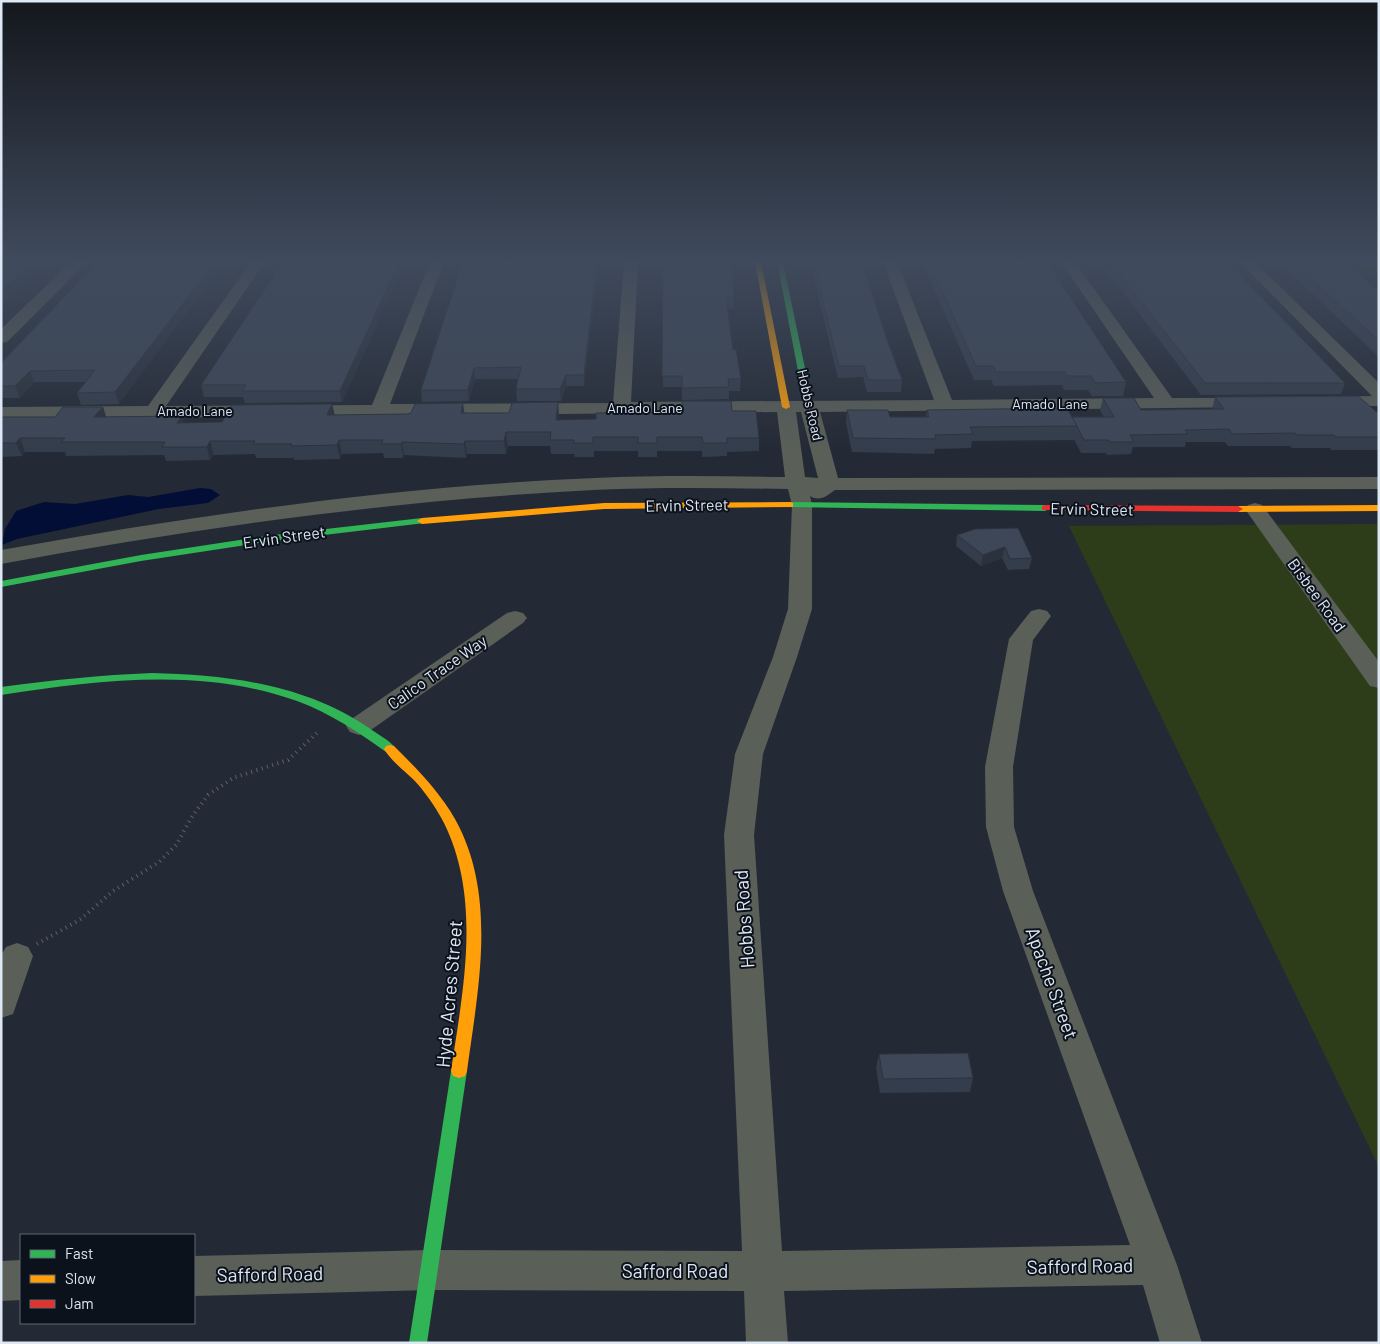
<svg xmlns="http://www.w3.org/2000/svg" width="1380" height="1344" viewBox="0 0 1380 1344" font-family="Barlow,sans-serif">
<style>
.green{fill:#2e3d19}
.water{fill:#030e36}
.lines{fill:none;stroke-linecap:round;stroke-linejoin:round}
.path{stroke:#5d6260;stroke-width:4;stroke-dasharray:1 4.5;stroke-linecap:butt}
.street{fill:#5a5f58;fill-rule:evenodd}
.fast{fill:#30b455;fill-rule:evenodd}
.slow{fill:#ff9f0a;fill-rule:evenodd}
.jam{fill:#e5322d;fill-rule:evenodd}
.wall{fill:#343d4b}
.shaded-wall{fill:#2b323d}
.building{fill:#3d4757;stroke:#2b323d}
.labels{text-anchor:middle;stroke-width:4;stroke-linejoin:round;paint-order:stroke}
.far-street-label{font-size:14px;fill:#dee7f4;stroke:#0c121b}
.street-label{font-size:16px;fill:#dee7f4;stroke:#0c121b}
.near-street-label{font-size:19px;fill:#dee7f4;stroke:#0c121b}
</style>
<rect width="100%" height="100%" fill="#242a35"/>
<g class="green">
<path d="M1354,262H1379V283Z"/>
<path d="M1379,524V1167L1069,526Z"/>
</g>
<path class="water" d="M200,488L211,489L220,495L208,503L159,509L17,539L2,545L5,529L16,511L44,502L75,504L128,495L148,497Z"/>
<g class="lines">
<path class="path" d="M37,944L81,919L113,891L159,862L177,844L191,818L208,795L233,778L288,760L320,730"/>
<g class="street">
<path d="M71,262H87L7,342L1,343V329Z"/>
<path d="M251,262H265L166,406L372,405L430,262H444L390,404L613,403L624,262H638L631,402L934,400L883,262H897L952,400L1154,398L1061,262H1075L1172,398H1246L1252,399L1255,403L1252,407L820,412L838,478L1379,477V489L835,490C827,496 820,502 810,496L812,505V609L797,657L763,754L754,835L782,1251L1130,1245L1003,891L986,827L985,767L1009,639L1031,611L1039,609L1047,611L1051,616L1033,640L1013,767L1014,827L1033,891L1177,1265L1202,1343H1160L1143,1285L784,1291L788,1343H746L744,1291L430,1290L194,1296V1256L430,1250L742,1251L724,835L735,754L773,657L788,609L792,505L788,489C723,488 658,487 593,490C394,500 197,528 1,564V550C198,515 395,486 595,478C658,475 722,476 785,477L777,412L1,419V407L148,406ZM796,412H801L818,478L805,477Z"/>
<path d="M1240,262H1255L1379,383V406H1323L1320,402L1323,398L1329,397L1372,396Z"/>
<path d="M1255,503L1262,505L1379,662V688L1370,686L1245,509L1248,505Z"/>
<path d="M515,611L523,613L527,618L523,623L368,732L359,735L350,732L346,726L350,720L507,613Z"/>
<path d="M17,943L28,947L33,956L13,1014L1,1018V955L6,947Z"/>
<path d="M21,1260V1300L1,1301V1261Z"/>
</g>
<g class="fast">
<path d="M777,262H783L813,407L809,409L805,407Z"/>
<path d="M790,502L1045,505L1050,508L1045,511L787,507V503Z"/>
<path d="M422,518L425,519V523L265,542L141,561L1,587V581L141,555L265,536Z"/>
<path d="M152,673C228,675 305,684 369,728C377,734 390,740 396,749L394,752H386C358,732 330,713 297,701C203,667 98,680 1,695V687C52,680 101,675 152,673Z"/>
<path d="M459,1064L465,1066L467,1071L427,1343H409L451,1071L453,1066Z"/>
</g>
<g class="slow">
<path d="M755,262H761L790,407L786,409L782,407Z"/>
<path d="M790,502L793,503V507L604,509L422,524L417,521L422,518L604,503Z"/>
<path d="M1379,505V511L1238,512L1233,509L1238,506Z"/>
<path d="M390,745L394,746C417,769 439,791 455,819C498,896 478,989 467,1071L465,1076L459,1078L453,1076L451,1071C463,990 482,900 444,823C438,811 429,798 421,788C410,774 393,764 384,749L386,746Z"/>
</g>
<path class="jam" d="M1045,505L1238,506L1243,509L1238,512L1042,510V506Z"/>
</g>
<g class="wall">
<path d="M98,262L119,404L81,405L77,393L86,382H34L20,398H1V363Z"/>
<path d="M283,262H405L342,402L245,403L243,397H204L201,385Z"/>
<path d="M463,262H599L584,386H566L561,401H517L516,389L518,379H475L469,401L422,402L421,390Z"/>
<path d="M663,262L734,298V309H727L733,350L741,379L740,391H729V399L682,400V387H663Z"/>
<path d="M810,262H862L887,340L902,380L901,392H867L863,377L838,378Z"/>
<path d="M922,262H1047L1126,382L1123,396H1092L1088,390H1064L1062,385L994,386L991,380H974Z"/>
<path d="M1100,262H1227L1345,383L1341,394L1201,395Z"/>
<path d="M1279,262H1344L1379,291V357Z"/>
<path d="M1215,397L1379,414V450H1331L1330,448H1292L1290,446H1228L1225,442H1186L1185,447H1133L1131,454L1107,455L1106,453H1081L1074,439V440L972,441L971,448L935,449L934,454L852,452L846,423L847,410L890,417H926L927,410L1072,417H1104L1100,410L1103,398L1141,410L1212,409Z"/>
<path d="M558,402L559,416L558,420L596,419L682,412L732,411L759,438V451L727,452V456L702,457V451H657V457H638V451H594V457H575L574,454H551L550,446H508L506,454H467L466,458L404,455L403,458H384L383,453L342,454L340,459L294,460V458H256L255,454L214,455L210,460L166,461L164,455L66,456L65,452H25L22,456L1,457V417H55L103,407L106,417L184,423L222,422L332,404L335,415L465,413H509Z"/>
<path d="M975,529L1032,558L1029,569L1008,570L1002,558L981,566L956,546L957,535Z"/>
<path d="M879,1054L973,1078L970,1092L880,1093L876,1068Z"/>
</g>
<g class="shaded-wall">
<path d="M34,262H49L1,304V290Z"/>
<path d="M215,262H225L119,404L115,392Z"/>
<path d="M399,262H405L342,402L340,391Z"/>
<path d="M597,262H599L584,386V375Z"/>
<path d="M474,368L475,379L469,401L468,390Z"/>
<path d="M30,371L34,382L20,398L15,386Z"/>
<path d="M566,375V386L561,401L560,389Z"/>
<path d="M558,402L559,416L557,433L556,420Z"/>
<path d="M463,403L465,417L461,413Z"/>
<path d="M332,404L335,418L327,415Z"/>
<path d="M103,407L107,420L94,417Z"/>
<path d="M182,416L186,430L177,423Z"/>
<path d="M506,432L508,446L506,454L504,441Z"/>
<path d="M20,438L25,452L22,456L16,443Z"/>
<path d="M339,440L342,454L340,459L337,445Z"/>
<path d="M210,441L214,455L210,460L207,447Z"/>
<path d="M465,441L467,454L466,458L464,444Z"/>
<path d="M402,442L404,455L403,458L401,444Z"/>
<path d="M1005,547L1002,558L981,566L983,555Z"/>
</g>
<g class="building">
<path d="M1,262H34L1,290Z"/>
<path d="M98,262H215L115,392L77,393L95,370L30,371L15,386H1V363Z"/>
<path d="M283,262H399L340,391H242L246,385H201Z"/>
<path d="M463,262H597L584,375H566L560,389H516L521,367L474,368L468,390H421Z"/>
<path d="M663,262H731L734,298H726L733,350L736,349L741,379H728L729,387L682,388V376H662Z"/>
<path d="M813,262H862L887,340L902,380H868L864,366H839Z"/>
<path d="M929,262H1047L1126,382L1095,383L1091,376H1067L1065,372H996L993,366H976Z"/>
<path d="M1110,262H1227L1345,383H1205Z"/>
<path d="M1294,262H1344L1379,291V341Z"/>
<path d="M1358,396L1379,414V437H1336L1334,435H1296L1295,433L1232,434L1229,429L1185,430L1188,434L1130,435L1134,442H1110L1109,440H1084L1072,417H1114L1103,398H1134L1141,410H1146L1224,409L1215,397Z"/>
<path d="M682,401H731L732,411H756L759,438H727V443H703L702,437H657V443H638V437H593V443H574V440H550L551,432H506L504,441H465L464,444L402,442L401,444H381L383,440H339L337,445L291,446L292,444H253L255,441H210L207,447H162L165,442H61L65,438H20L16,443H1V417H55L63,407H103L94,417L182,416L177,423L222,422L232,405L332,404L327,415L408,414L411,413L415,404L463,403L461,413H509L512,403L558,402L556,420L596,419V413L683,412Z"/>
<path d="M1067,408L1077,426L970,427L973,434L935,435L936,439L853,438L847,410H888L890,417H929L927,410Z"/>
<path d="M1018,528L1032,558L1010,559L1005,547L983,555L957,535L975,529Z"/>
<path d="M968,1053L973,1078L883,1079L879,1054Z"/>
</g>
<linearGradient id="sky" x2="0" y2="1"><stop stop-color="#14171d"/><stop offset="0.58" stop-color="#3f4a5c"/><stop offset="1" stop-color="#3f4a5c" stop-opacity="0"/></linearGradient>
<rect width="1380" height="450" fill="url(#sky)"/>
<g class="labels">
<g class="far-street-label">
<text x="1050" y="409">Amado Lane</text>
<text transform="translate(810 405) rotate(77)" y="5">Hobbs Road</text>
<text x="645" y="413">Amado Lane</text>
<text x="195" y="416">Amado Lane</text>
</g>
<g class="street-label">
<text transform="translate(687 505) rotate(-1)" y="6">Ervin Street</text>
<text transform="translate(1092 509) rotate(1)" y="6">Ervin Street</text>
<text transform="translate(284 537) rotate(-8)" y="6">Ervin Street</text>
<text transform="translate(1317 595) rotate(54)" y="6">Bisbee Road</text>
<text transform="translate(437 672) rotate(-35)" y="6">Calico Trace Way</text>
</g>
<g class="near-street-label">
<text transform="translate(744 919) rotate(-94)" y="7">Hobbs Road</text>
<text transform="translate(1052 983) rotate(70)" y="7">Apache Street</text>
<text transform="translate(449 994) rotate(-85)" y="7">Hyde Acres Street</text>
<text transform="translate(1080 1266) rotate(-1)" y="7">Safford Road</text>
<text x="675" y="1278">Safford Road</text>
<text transform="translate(270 1274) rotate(-1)" y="7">Safford Road</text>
</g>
</g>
<rect width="1380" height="1344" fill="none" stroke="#dee7f4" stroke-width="5"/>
<rect x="20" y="1234" width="175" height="90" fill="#0c121b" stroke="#606772"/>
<rect x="30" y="1250" width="25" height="8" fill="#30b455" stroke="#606772"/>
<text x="65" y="1259" font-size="15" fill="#dee7f4">Fast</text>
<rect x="30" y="1275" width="25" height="8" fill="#ff9f0a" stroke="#606772"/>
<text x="65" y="1284" font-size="15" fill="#dee7f4">Slow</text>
<rect x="30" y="1300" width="25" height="8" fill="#e5322d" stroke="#606772"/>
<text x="65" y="1309" font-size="15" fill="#dee7f4">Jam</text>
</svg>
